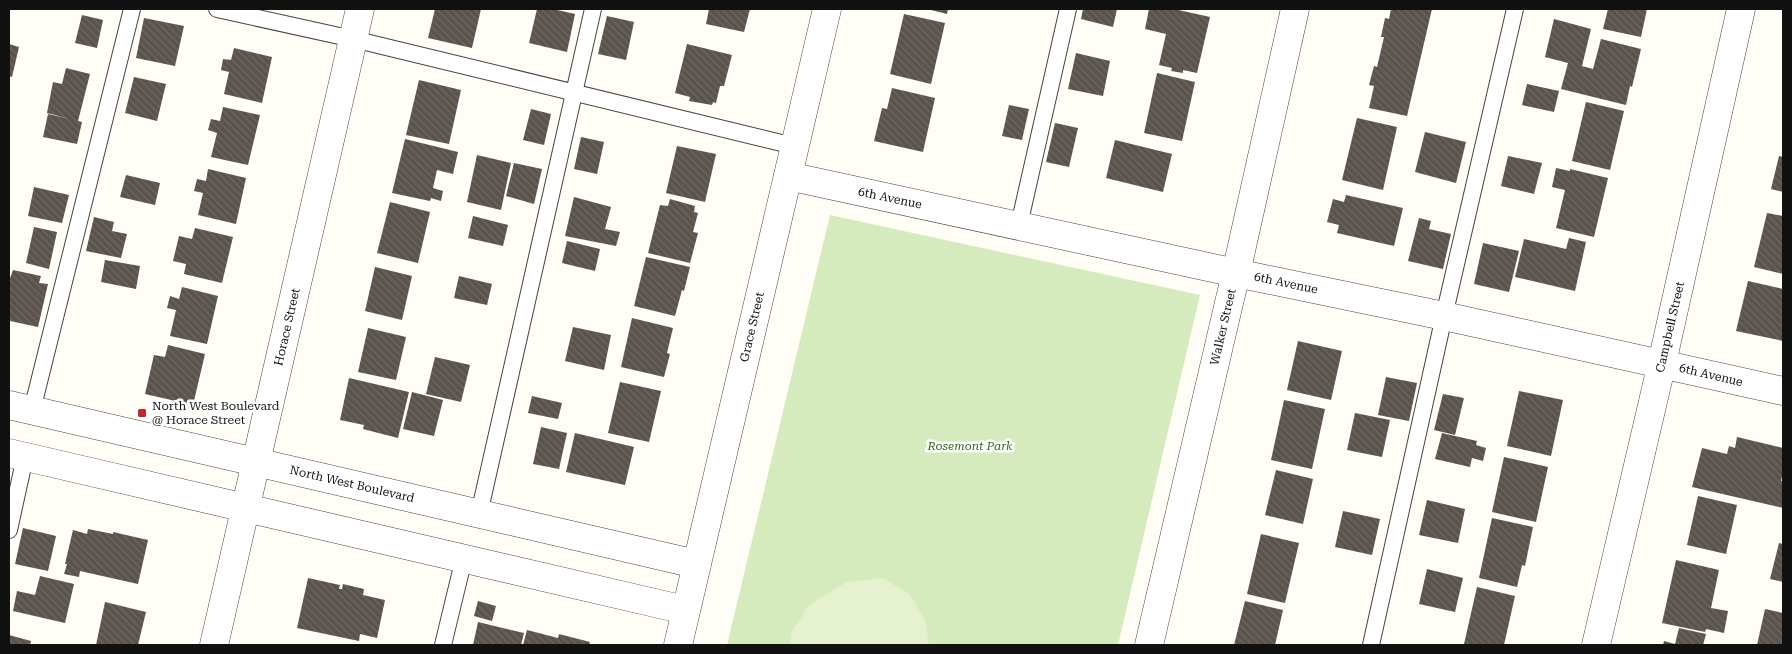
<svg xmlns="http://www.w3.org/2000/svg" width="1792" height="654" viewBox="0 0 1792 654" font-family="'Roboto Serif',serif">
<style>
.park{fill:#d5ebbd}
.pitch{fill:#e6f2cf}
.building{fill:url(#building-back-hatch)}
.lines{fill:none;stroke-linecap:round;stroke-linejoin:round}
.service-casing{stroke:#444;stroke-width:18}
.minor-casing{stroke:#444;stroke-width:29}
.tertiary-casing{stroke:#444;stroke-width:29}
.service{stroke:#fff;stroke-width:16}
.minor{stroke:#fff;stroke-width:28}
.tertiary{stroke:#fff;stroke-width:28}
.poi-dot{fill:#c4262e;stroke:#fff;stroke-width:2}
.labels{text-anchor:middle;stroke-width:5;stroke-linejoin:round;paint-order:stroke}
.street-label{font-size:12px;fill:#111;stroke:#fff}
.poi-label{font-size:12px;fill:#111;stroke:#fff;text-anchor:start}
.park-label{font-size:12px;font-style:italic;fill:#2f6b1f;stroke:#fff}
</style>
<defs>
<pattern id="building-back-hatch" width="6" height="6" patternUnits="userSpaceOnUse" patternTransform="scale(1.25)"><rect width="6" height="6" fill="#5a524d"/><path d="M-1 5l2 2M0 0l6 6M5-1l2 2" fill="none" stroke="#6d6662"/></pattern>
</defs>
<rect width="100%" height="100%" fill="#fffdf5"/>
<path class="park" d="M830,215L1200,295L1118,645H727Z"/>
<path class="pitch" d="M882,578L909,594L925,619L929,645H790L792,632L809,605L847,582Z"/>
<g class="building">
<path d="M435,9H481L472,48L428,38Z"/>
<path d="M537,9H553L575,14L567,52L529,43Z"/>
<path d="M709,9H750L744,32L706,24Z"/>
<path d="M927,9H948L947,14Z"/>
<path d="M1083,9H1117L1113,27L1081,19Z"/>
<path d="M1149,9H1174L1210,17L1197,73L1183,70V73L1171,71L1172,68L1159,65L1166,34L1145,29Z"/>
<path d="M1391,9H1432L1407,116L1369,108L1374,86L1369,85L1374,66L1377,67L1384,37H1381L1385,18L1389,19Z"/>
<path d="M1608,9H1647L1641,37L1603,29Z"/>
<path d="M904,14L945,23L931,84L890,74Z"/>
<path d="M82,15L103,20L97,48L75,43Z"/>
<path d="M607,16L634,22L626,60L598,54Z"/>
<path d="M144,18L184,26L175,66L136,58Z"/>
<path d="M1554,19L1591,29L1582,66L1593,69L1601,39L1641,49L1632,87L1630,86L1626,105L1561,89L1568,63L1545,57Z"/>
<path d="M9,44L19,47L12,77L9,76Z"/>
<path d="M687,44L732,55L724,86H720L716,103L713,102L712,105L689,101L690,97L675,93Z"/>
<path d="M234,48L272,57L262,103L224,94L229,72L221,70L223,59L231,60Z"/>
<path d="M1076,53L1110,61L1103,96L1068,89Z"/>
<path d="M66,68L90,74L78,121L82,122L77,144L43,137L48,114L70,119L47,113L53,82L62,84Z"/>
<path d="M1157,73L1195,82L1182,141L1144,133Z"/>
<path d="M134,77L166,84L157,121L125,113Z"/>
<path d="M419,80L461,90L449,144L406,135Z"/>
<path d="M1527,84L1559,91L1554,112L1522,105Z"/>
<path d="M892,88L935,98L923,152L874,141L882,108L887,109Z"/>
<path d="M1586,102L1624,111L1610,170L1572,161Z"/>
<path d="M1009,105L1029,109L1022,140L1002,136Z"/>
<path d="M223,107L260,115L248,165L211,157L217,133L208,130L211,119L220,121Z"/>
<path d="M531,109L551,114L544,145L523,140Z"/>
<path d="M1357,118L1397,127L1383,190L1342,180Z"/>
<path d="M1055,123L1078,128L1069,167L1046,162Z"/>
<path d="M1425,132L1466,142L1456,183L1415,172Z"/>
<path d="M581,137L604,142L597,174L574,169Z"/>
<path d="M405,139L458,152L453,174L437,170L433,188L443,191L441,201L431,198L430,201L392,193Z"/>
<path d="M1115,140L1172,154L1163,192L1106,178Z"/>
<path d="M677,146L716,154L705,202L666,193Z"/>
<path d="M477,155L511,163L501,210L467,202Z"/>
<path d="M1508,156L1542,163L1534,194L1501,186Z"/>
<path d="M1779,156L1783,157V192L1771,189Z"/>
<path d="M514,163L542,169L534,204L506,196Z"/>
<path d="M1556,168L1570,171V169L1608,178L1594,237L1556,228L1565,190L1552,187Z"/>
<path d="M208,169L246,178L236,224L198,215L203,193L194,191L197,179L206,181Z"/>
<path d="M126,175L160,183L155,205L120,197Z"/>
<path d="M34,187L69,195L62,223L28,216Z"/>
<path d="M1346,195L1403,208L1394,246L1337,233L1339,225L1327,222L1333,199L1344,202Z"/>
<path d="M574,197L611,207L605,229L620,232L616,246L565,236Z"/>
<path d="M670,199L695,206L694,212L698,213L693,232L698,233L690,263L648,253L660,205L668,206Z"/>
<path d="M390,202L430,212L418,263L377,253Z"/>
<path d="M1767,213L1783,216V274L1754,267Z"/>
<path d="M473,216L508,225L503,246L468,238Z"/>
<path d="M94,217L114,222L112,231L127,234L121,258L86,251Z"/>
<path d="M1419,218L1431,221L1429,229L1451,234L1443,269L1408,261Z"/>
<path d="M34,227L57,232L49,269L26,263Z"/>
<path d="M195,228L233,237L222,283L184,274L186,264L173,261L179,236L192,239Z"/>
<path d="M1569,238L1586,242L1575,291L1515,277L1524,239L1566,249Z"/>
<path d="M567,241L600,249L595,271L562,263Z"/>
<path d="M1483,243L1519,251L1509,292L1474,284Z"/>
<path d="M646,257L690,267L684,291L682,290L675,316L634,306Z"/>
<path d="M105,260L140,266L136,289L101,282Z"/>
<path d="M375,267L412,276L402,320L365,311Z"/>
<path d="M13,270L41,276L39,283L48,284L38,327L10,321L9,325V281Z"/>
<path d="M459,276L492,284L487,305L454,298Z"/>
<path d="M1748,281L1783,289V341L1736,331Z"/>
<path d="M182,287L218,296L207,344L170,336L176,310L167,308L170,296L179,299Z"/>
<path d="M632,318L673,328L667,353L670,354L664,377L621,367Z"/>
<path d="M573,327L611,335L604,370L565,361Z"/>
<path d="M368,328L406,337L396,380L358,372Z"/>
<path d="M1298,341L1342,351L1331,400L1287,390Z"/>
<path d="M168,345L205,354L193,405L145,394L154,355L165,357Z"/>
<path d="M435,357L470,365L461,402L426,394Z"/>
<path d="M1386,377L1417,383L1409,421L1378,415Z"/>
<path d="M349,378L409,392L398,438L363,429L364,425L340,420Z"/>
<path d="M620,382L661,391L649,442L608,433Z"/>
<path d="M1519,391L1563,400L1551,456L1507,446Z"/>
<path d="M412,392L443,400L434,436L403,429Z"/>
<path d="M1443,394L1464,398L1455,435L1434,430Z"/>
<path d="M532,396L562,403L558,419L528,413Z"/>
<path d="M1284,400L1325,409L1312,469L1271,460Z"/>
<path d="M1355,413L1390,420L1382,457L1347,450Z"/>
<path d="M541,427L567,433L559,469L533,464Z"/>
<path d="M575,433L634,447L625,485L566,472Z"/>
<path d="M1442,433L1477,441L1476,445L1486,448L1483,461L1472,458L1470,467L1435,459Z"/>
<path d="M1737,437L1783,448V472L1781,481H1783V508L1692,487L1702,448L1727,454L1729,446L1735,448Z"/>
<path d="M1504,457L1548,467L1536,522L1492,512Z"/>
<path d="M1276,470L1313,479L1303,524L1265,515Z"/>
<path d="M1698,496L1737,505L1726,554L1687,545Z"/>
<path d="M1427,500L1465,509L1458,543L1419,535Z"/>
<path d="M1343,511L1380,519L1372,555L1335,547Z"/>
<path d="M1492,518L1533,527L1525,566L1522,565L1517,587L1479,578Z"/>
<path d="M23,528L56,536L48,571L15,564Z"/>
<path d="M88,529L113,534V532L148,540L138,584L80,571L79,577L64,574L67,564H65L73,530L87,534Z"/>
<path d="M1261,534L1299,543L1285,603L1247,594Z"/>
<path d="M1779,543L1783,544V582L1770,579Z"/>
<path d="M1676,560L1719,570L1711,608L1728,611L1724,633L1706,629L1705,632L1662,623Z"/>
<path d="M1427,569L1463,578L1455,612L1419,604Z"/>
<path d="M40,576L74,584L65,623L13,611L17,591L35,595Z"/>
<path d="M308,578L340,585L339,589H342L343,584L364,589L363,595L385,600L377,638L360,634L359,641L297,628Z"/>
<path d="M1477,587L1515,596L1504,645L1464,644Z"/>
<path d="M478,601L496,606L492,621L474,616Z"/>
<path d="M1245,601L1283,610L1275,645H1234Z"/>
<path d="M105,602L146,612L138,645H96Z"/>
<path d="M1765,609L1783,613V645H1757Z"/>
<path d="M478,622L524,633L521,645H473Z"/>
<path d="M1679,628L1706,634L1703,645H1663L1664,641L1675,644Z"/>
<path d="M527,630L558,638L559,634L590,642L589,645H523Z"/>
<path d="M9,635L31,641L30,645H9Z"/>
</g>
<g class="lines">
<defs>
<g id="service">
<path d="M217,9L353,39L794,146"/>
<path d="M1019,225L1068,9"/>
<path d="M32,410L132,9"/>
<path d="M479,514L593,9"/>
<path d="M9,530L25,457"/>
<path d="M443,645L464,558"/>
<path d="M1371,645L1444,316L1515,9"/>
</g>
<g id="minor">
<path d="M788,176L1236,273L1444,316L1783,391"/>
<path d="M9,405L696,564"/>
<path d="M9,453L685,610"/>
<path d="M214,645L360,9"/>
<path d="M678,645L827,9"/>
<path d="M1149,645L1236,273L1295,9"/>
</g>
<path id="tertiary" d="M1596,645L1662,363L1741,9"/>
</defs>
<use href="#service" class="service-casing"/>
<use href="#minor" class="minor-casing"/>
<use href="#tertiary" class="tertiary-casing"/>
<use href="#service" class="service"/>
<use href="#minor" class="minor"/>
<use href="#tertiary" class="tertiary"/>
</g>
<rect class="poi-dot" x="137" y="408" width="10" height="10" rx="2.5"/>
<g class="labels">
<g class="street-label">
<text transform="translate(890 198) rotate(12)" y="4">6th Avenue</text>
<text transform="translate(1286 283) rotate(12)" y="4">6th Avenue</text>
<text transform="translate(287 327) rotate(-77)" y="4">Horace Street</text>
<text transform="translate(752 327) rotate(-77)" y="4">Grace Street</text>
<text transform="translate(1223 327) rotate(-77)" y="4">Walker Street</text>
<text transform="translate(1670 327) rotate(-77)" y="4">Campbell Street</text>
<text transform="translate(1711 375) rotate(13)" y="4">6th Avenue</text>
<text transform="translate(352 484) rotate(13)" y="4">North West Boulevard</text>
</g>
<g class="poi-label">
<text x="152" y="410">North West Boulevard<tspan x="152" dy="14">@ Horace Street</tspan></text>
</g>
<g class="park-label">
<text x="970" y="450">Rosemont Park</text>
</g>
</g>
<rect width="1792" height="654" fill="none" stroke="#111111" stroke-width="20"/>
</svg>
